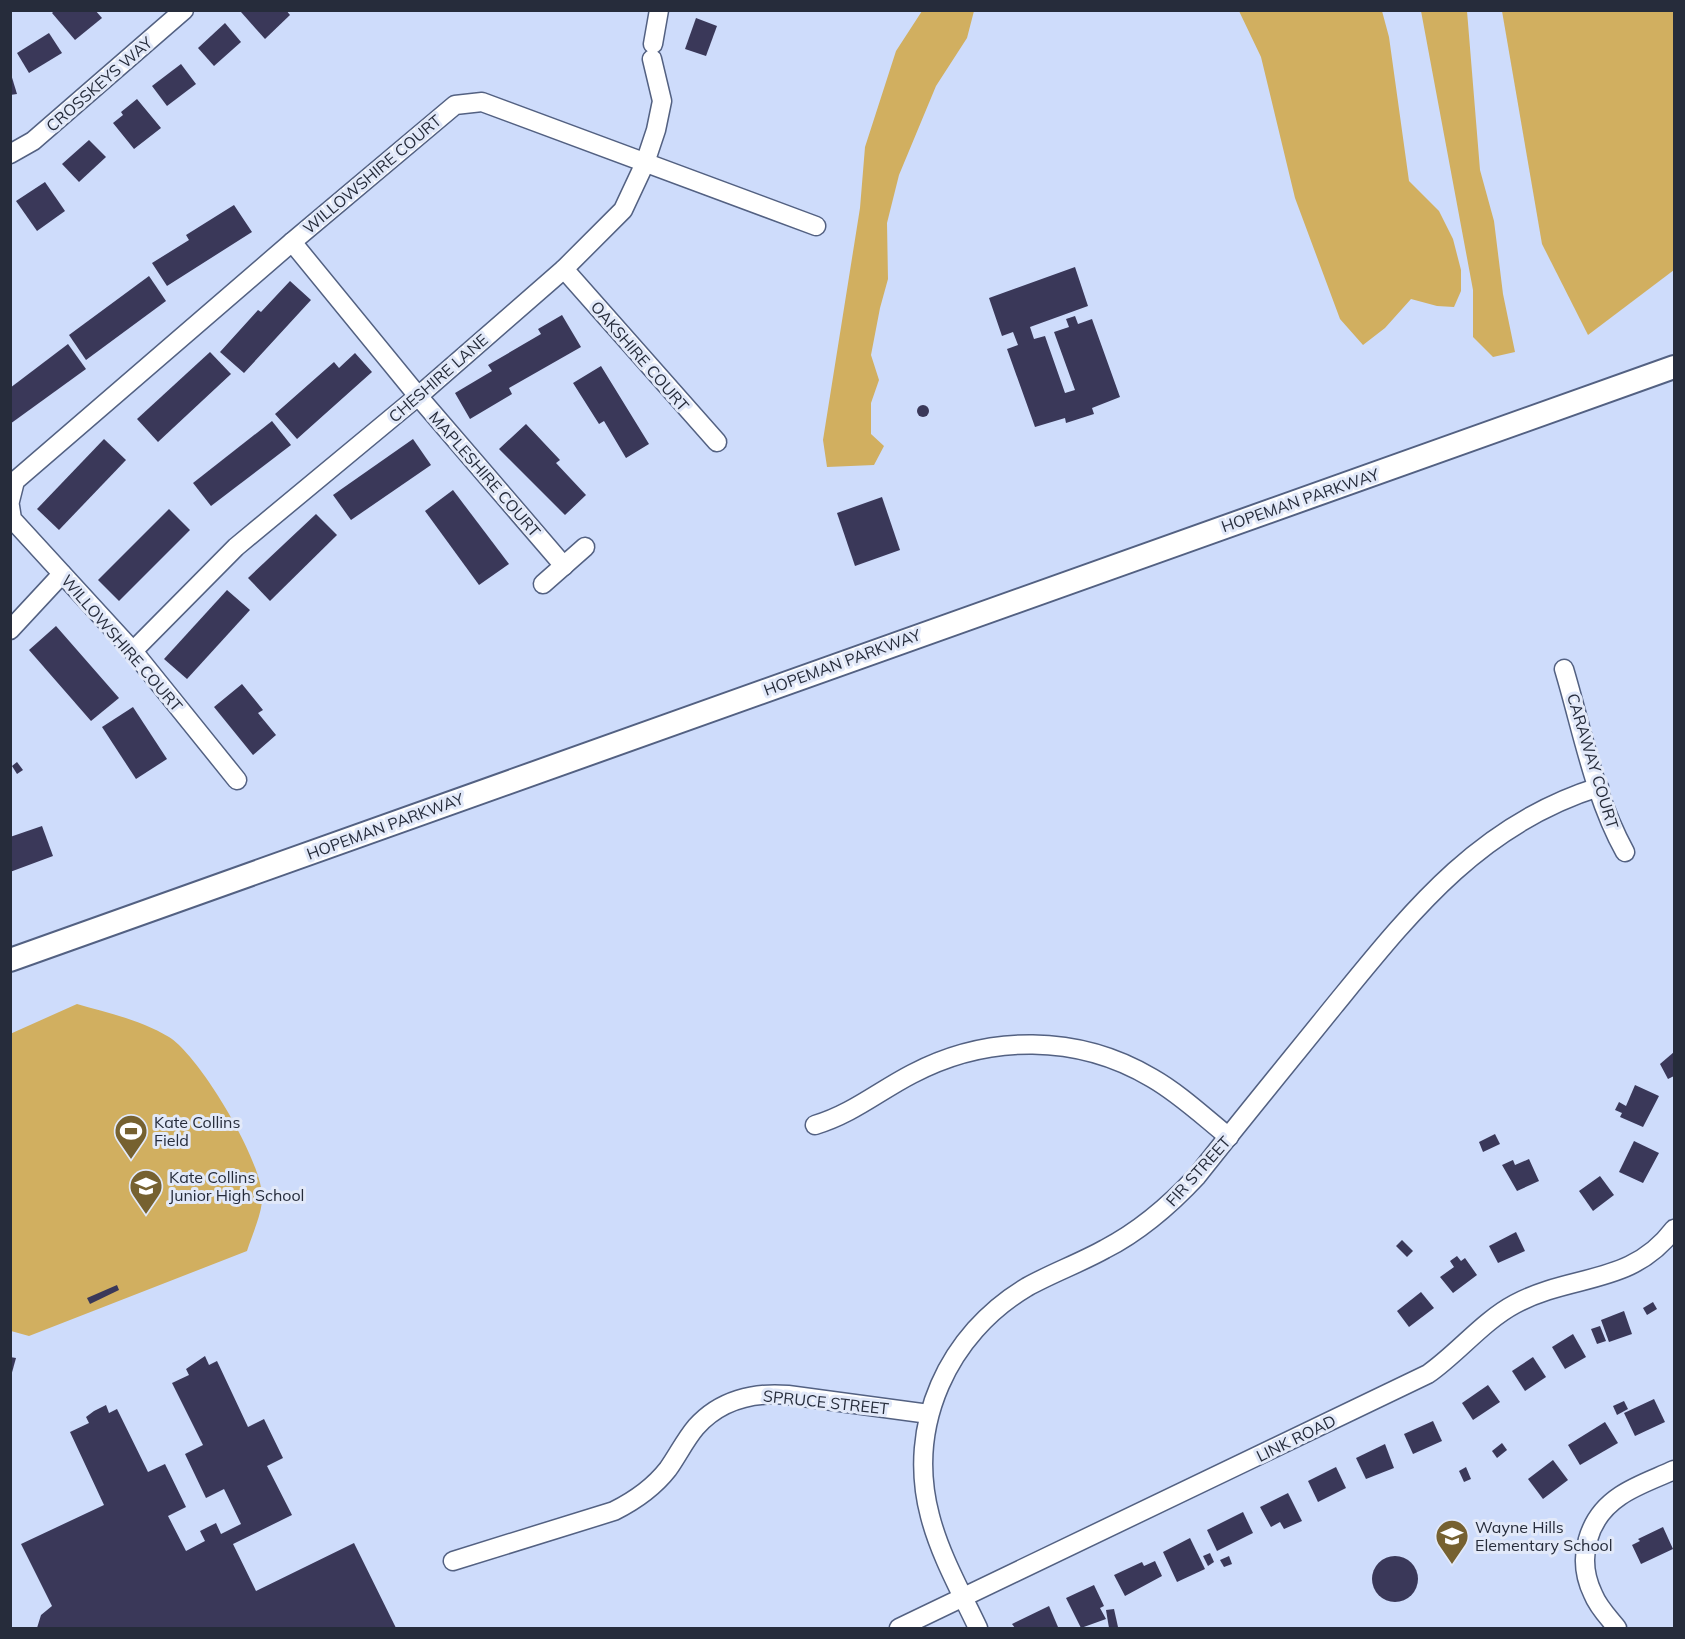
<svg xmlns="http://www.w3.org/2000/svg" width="1685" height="1639" viewBox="0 0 1685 1639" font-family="Mulish,sans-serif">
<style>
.green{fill:#d1af60}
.building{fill:#3a3859}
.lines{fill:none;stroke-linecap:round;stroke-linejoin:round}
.minor-casing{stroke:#536182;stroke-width:21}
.major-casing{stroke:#536182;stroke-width:26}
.minor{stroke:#fff;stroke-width:18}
.major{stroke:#fff;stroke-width:22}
.labels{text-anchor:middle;stroke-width:6;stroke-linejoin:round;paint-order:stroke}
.street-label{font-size:16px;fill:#262c3b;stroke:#e2e9f9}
.poi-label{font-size:16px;fill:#262c3b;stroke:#e2e9f9;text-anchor:start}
</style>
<rect width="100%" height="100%" fill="#cedcfb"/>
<g class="green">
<path d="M922,11H974L967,38L936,86L899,175L887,223L888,279L880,308L871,355L879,380L871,403V434L884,446L874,465L827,467L823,440L860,208L865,147L896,51Z"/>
<path d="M1239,11H1382L1389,37L1409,181L1439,211L1453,239L1461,270V291L1454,307L1437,306L1411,299L1385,328L1363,345L1340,319L1295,198L1261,57Z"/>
<path d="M1421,11H1467L1480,170L1494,221L1503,294L1515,352L1493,357L1473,337V290Z"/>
<path d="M1502,11H1674V270L1588,335L1542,244Z"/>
<path d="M77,1004C108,1013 141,1020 169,1037C199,1055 267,1167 262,1202C260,1218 252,1235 247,1251L29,1336L11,1331L10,1034Z"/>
</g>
<g class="building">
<path d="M55,10H95L102,18L75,40L52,13Z"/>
<path d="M243,10H286L290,15L265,39L241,12Z"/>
<path d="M696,18L717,26L706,56L685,49Z"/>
<path d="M225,23L241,42L214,66L198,48Z"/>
<path d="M49,33L62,53L29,73L17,53Z"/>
<path d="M181,64L196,84L167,106L152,86Z"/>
<path d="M10,71L17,94L10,95Z"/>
<path d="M137,99L161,128L134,149L113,123L123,115L121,112Z"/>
<path d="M89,140L106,157L79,182L62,164Z"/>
<path d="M45,182L65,211L37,231L16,201Z"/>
<path d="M234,205L252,232L167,286L152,263L189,240L186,235Z"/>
<path d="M1075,267L1088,306L1030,327L1034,339L1045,336L1065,393L1075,390L1054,332L1069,327L1066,319L1075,316L1078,324L1092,319L1120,397L1092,408L1094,414L1066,423L1065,418L1035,427L1007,349L1018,345L1013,332L1002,336L989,298Z"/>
<path d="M149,276L166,301L86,360L69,335Z"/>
<path d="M290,281L311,300L244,373L220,352L258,310L261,312Z"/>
<path d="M562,315L581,347L509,388L512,394L470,419L455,393L492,371L488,365L541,334L538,329Z"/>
<path d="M68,344L86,369L10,424V388Z"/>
<path d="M210,352L231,374L158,442L137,419Z"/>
<path d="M355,353L372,372L297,439L275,414L334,362L339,368Z"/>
<path d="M601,366L649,444L626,458L604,421L599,424L573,383Z"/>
<circle cx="923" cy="411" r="6"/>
<path d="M272,421L291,445L211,506L193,483Z"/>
<path d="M526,424L560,460L556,463L586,495L565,515L499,449Z"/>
<path d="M104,439L126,460L59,530L37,509Z"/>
<path d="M413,439L431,465L351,520L333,495Z"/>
<path d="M453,490L509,564L479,585L425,511Z"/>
<path d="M882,497L900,550L855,566L837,513Z"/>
<path d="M169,509L190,530L119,601L98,580Z"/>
<path d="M316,514L337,535L270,601L248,578Z"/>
<path d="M227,590L250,610L187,679L164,659Z"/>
<path d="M56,626L119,698L91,721L29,650Z"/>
<path d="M242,684L263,710L258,713L276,735L253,755L214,707Z"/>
<path d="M133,707L167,759L136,779L102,727Z"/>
<path d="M17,762L23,770L17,774L12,766Z"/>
<path d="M42,826L53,856L10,872V837Z"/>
<path d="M1674,1052V1076L1668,1079L1660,1064Z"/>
<path d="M1635,1085L1659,1096L1643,1127L1620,1117L1622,1113L1615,1110L1619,1102L1626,1106Z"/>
<path d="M1495,1134L1500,1144L1483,1152L1479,1142Z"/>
<path d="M1634,1141L1659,1153L1643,1183L1619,1172Z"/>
<path d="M1529,1159L1539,1181L1517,1191L1502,1165L1513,1160L1515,1165Z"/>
<path d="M1600,1176L1614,1195L1593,1211L1579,1191Z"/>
<path d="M1516,1232L1525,1251L1498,1263L1489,1246Z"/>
<path d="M1402,1240L1413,1251L1407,1257L1396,1246Z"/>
<path d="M1457,1256L1461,1261L1465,1258L1477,1275L1453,1293L1440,1277L1454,1267L1450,1261Z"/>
<path d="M117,1285L119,1290L90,1304L87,1298Z"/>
<path d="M1421,1292L1434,1308L1409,1327L1397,1311Z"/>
<path d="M1653,1302L1657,1309L1647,1315L1643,1308Z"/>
<path d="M1624,1311L1632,1334L1609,1342L1601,1320Z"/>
<path d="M1600,1326L1606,1341L1597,1344L1591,1329Z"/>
<path d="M1573,1334L1586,1357L1565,1369L1552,1347Z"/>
<path d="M205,1356L209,1365L217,1361L248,1427L264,1419L283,1458L267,1466L292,1515L233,1544L256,1591L354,1543L396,1628H37L41,1615L52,1606L21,1544L104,1505L70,1432L89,1423L86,1417L94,1411L106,1405L109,1413L117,1409L148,1472L165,1464L186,1507L168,1516L186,1551L205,1541L200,1531L216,1523L221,1534L241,1524L224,1489L206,1498L185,1454L203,1445L172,1383L189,1375L186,1369Z"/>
<path d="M10,1357L16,1358L11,1376L10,1375Z"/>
<path d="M1533,1357L1546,1377L1525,1391L1512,1371Z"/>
<path d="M1488,1385L1500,1402L1473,1420L1462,1403Z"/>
<path d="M1654,1399L1665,1422L1635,1436L1624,1413Z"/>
<path d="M1624,1401L1628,1409L1617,1415L1613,1406Z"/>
<path d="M1433,1421L1442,1441L1413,1454L1404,1434Z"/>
<path d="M1605,1422L1618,1443L1580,1465L1568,1445Z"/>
<path d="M1502,1443L1507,1450L1497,1458L1492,1451Z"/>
<path d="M1385,1444L1394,1468L1366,1479L1356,1458Z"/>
<path d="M1553,1460L1568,1480L1543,1499L1528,1479Z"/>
<path d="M1336,1467L1346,1488L1318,1502L1308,1481Z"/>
<path d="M1466,1467L1471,1479L1464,1482L1459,1471Z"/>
<path d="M1288,1493L1302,1521L1284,1529L1280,1522L1271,1527L1260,1507Z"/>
<path d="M1243,1512L1253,1533L1217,1551L1207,1530Z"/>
<path d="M1663,1527L1673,1549L1641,1564L1632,1545L1640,1541L1638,1539Z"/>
<path d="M1190,1538L1205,1569L1177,1582L1163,1552Z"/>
<path d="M1210,1553L1214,1562L1208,1566L1203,1556Z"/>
<circle cx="1395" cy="1579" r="23"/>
<path d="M1229,1556L1232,1564L1224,1567L1220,1560Z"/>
<path d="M1155,1561L1162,1576L1125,1596L1114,1575L1142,1562L1144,1566Z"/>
<path d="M1094,1585L1104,1606L1100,1608L1106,1619L1081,1628L1066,1598Z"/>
<path d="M1049,1606L1058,1627L1015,1628L1012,1624Z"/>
<path d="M1114,1609L1118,1627L1109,1628L1106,1610Z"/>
</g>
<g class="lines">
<defs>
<g id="minor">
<path d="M653,44L659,10"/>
<path d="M10,154L33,141L184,10"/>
<path d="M292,242L418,396L564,566"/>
<path d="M564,269L717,442"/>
<path d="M10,501L15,481L292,242L455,105L482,102L816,226"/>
<path d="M10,506L12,519L133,651L237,780"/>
<path d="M543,584L585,547"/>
<path d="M10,630L62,574"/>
<path d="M133,651L236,547L423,392L564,269L623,210L645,163L656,130L662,101L652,59"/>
<path d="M1564,669C1582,729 1594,796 1625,852"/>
<path d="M815,1125C852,1114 879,1091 912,1074C988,1034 1078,1034 1152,1078C1180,1094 1204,1117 1229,1137"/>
<path d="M453,1561L614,1511C634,1501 654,1487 668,1469C678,1455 685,1440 696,1427C720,1400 754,1392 788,1395L929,1414"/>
<path d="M899,1628L1428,1374C1458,1353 1483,1321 1515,1304C1573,1273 1631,1286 1674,1229"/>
<path d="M978,1628C961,1592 940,1555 930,1516C906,1425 948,1334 1027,1287C1052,1273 1080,1263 1105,1249C1140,1231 1170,1205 1197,1176C1242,1119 1288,1063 1334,1006C1410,913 1479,824 1599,787"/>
<path d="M1617,1628C1609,1618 1598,1607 1593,1594C1576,1559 1587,1518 1620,1496C1636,1485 1657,1478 1674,1470"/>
</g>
<path id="major" d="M10,960L1674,367"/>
</defs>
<use href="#minor" class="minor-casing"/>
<use href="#major" class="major-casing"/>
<use href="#minor" class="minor"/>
<use href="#major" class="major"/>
</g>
<defs>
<symbol id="stadium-pin" viewBox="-11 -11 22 30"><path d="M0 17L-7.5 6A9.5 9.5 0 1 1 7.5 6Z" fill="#766130" stroke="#e2e9f9"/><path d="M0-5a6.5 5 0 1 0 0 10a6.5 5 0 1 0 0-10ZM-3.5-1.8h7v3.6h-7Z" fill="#fff"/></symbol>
<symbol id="school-pin" viewBox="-11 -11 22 30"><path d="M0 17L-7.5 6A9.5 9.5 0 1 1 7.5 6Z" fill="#766130" stroke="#e2e9f9"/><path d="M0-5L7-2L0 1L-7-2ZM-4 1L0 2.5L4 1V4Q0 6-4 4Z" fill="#fff"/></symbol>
</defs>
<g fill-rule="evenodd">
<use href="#stadium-pin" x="112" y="1112" width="38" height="52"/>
<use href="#school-pin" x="127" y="1167" width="38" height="52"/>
<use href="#school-pin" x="1433" y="1517" width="38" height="52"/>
</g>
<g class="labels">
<g class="street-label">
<text transform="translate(99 84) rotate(-41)" y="6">CROSSKEYS WAY</text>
<text transform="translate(372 174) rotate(-40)" y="6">WILLOWSHIRE COURT</text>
<text transform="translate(640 356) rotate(49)" y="6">OAKSHIRE COURT</text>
<text transform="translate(438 378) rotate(-41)" y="6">CHESHIRE LANE</text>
<text transform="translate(485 474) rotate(49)" y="6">MAPLESHIRE COURT</text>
<text transform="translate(1300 500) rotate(-19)" y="6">HOPEMAN PARKWAY</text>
<text transform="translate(122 643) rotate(49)" y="6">WILLOWSHIRE COURT</text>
<text transform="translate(842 662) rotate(-20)" y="6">HOPEMAN PARKWAY</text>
<text transform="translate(1593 761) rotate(73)" y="6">CARAWAY COURT</text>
<text transform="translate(385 826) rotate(-20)" y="6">HOPEMAN PARKWAY</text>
<text transform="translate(1198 1171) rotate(-48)" y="6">FIR STREET</text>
<text transform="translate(826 1402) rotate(6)" y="6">SPRUCE STREET</text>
<text transform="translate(1296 1438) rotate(-26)" y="6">LINK ROAD</text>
</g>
<g class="poi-label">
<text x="154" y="1128">Kate Collins<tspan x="154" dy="18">Field</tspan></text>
<text x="169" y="1183">Kate Collins<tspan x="169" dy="18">Junior High School</tspan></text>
<text x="1475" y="1533">Wayne Hills<tspan x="1475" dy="18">Elementary School</tspan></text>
</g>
</g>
<rect width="1685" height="1639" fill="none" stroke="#262c3b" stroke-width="24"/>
</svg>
